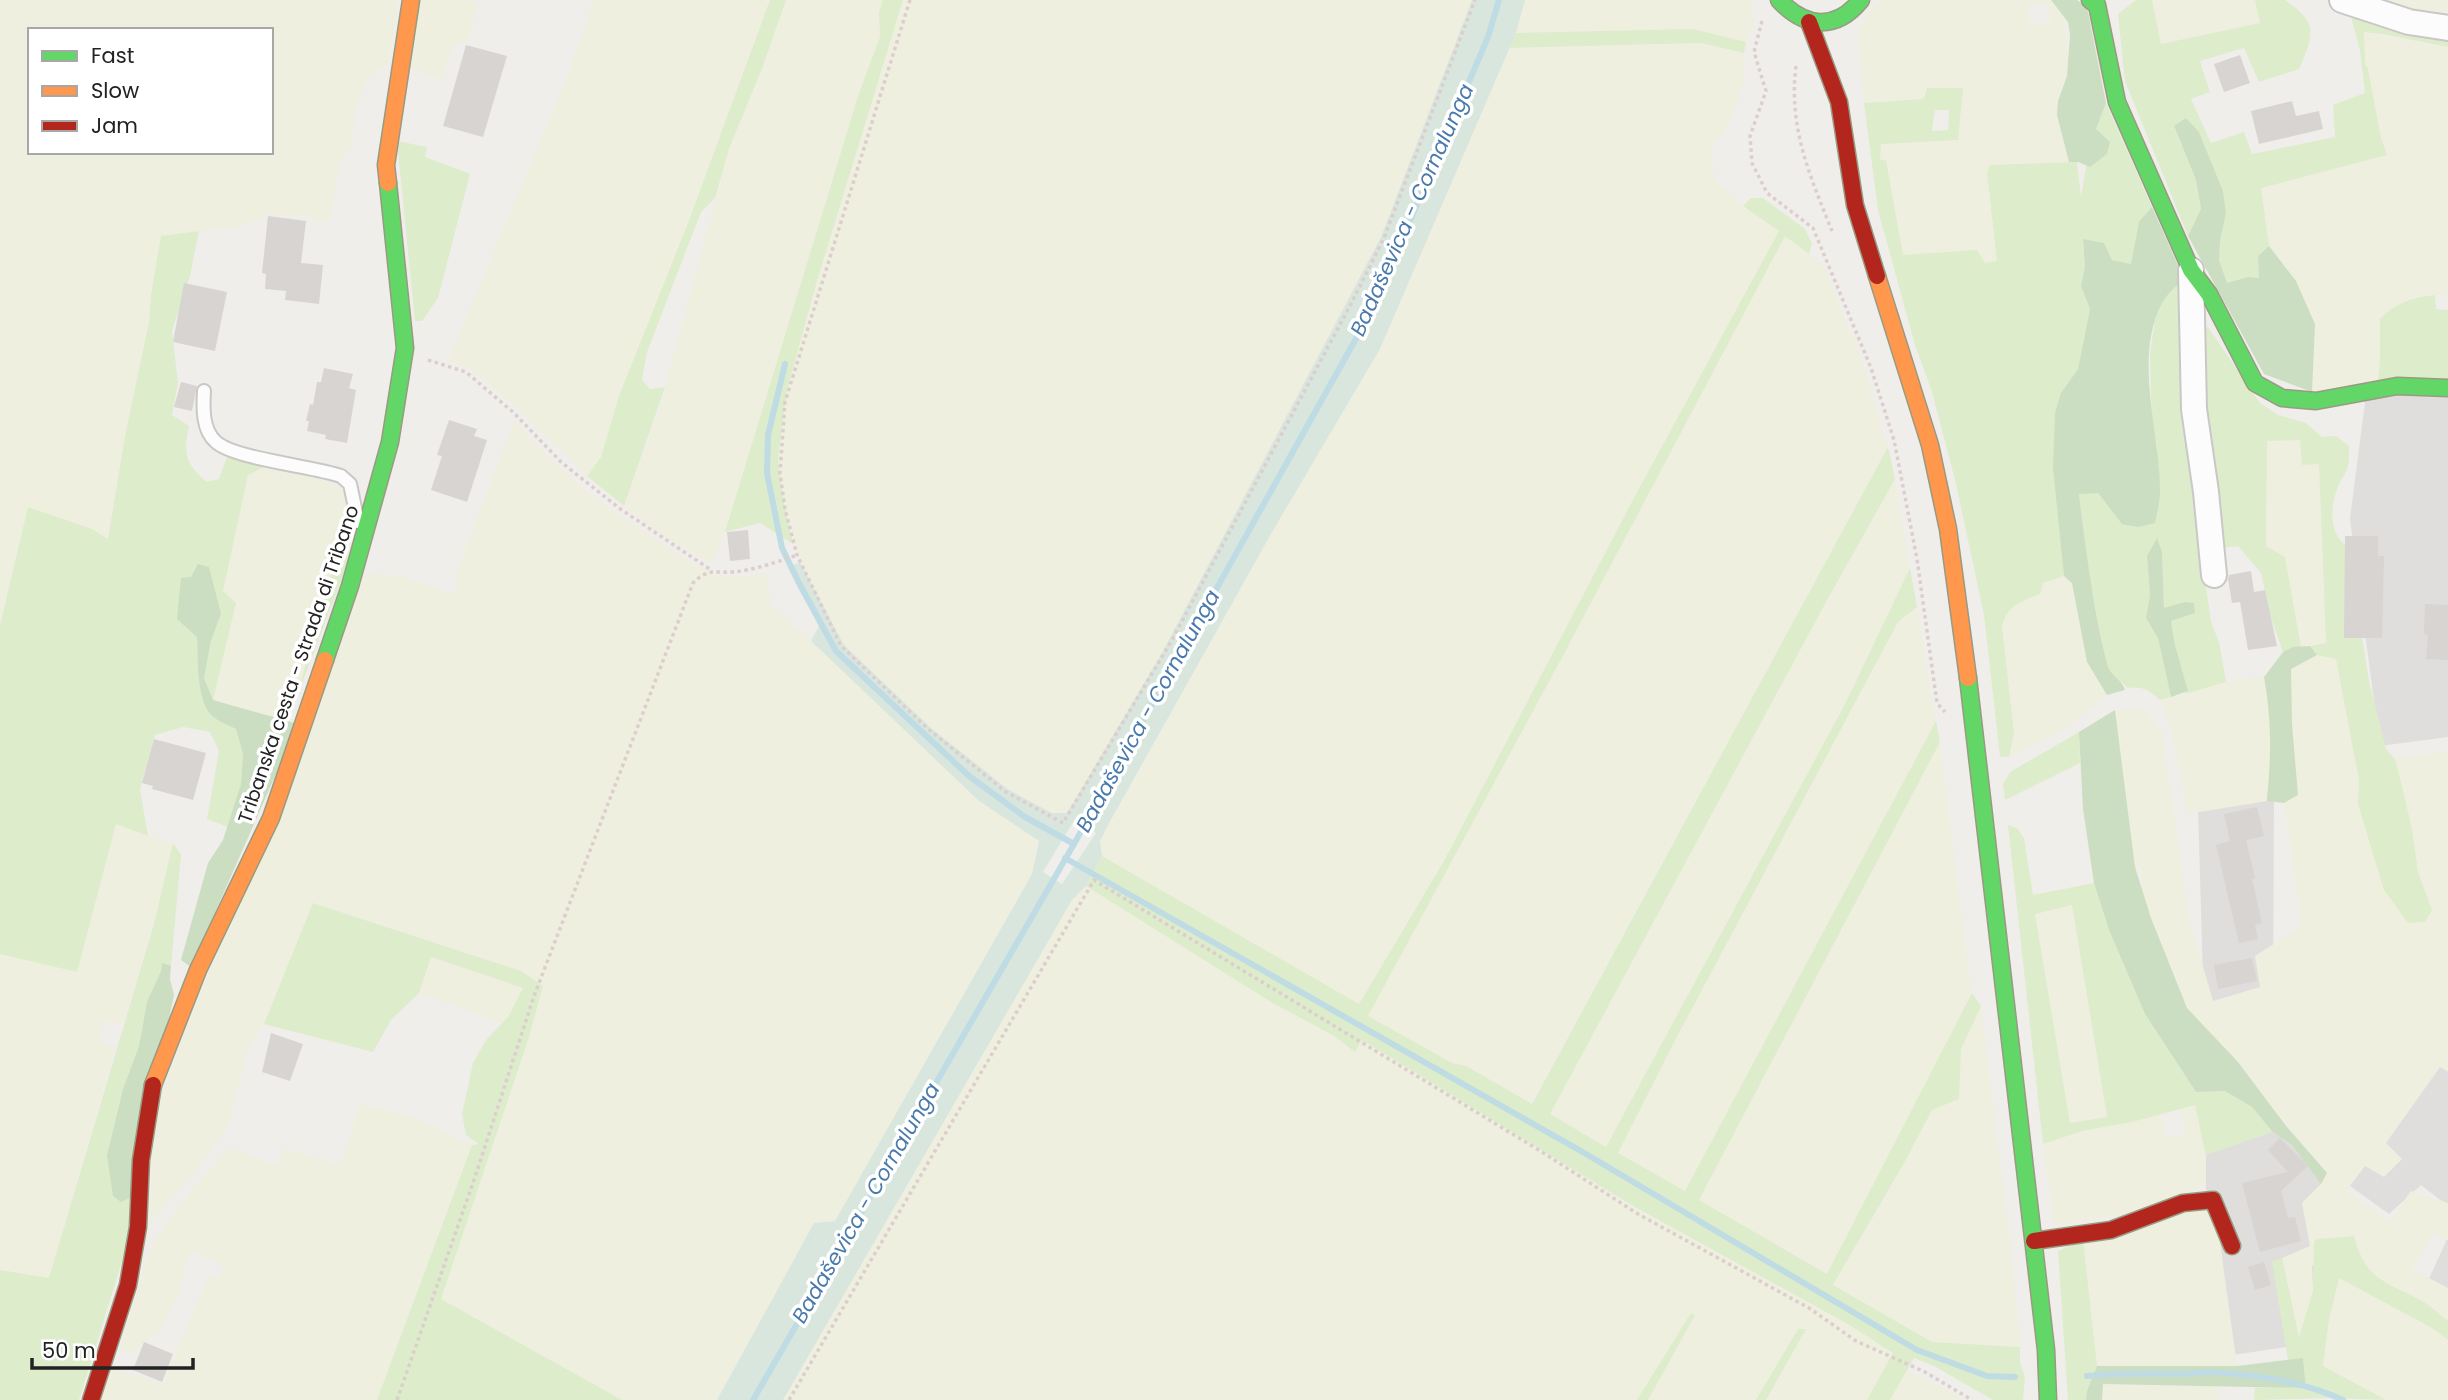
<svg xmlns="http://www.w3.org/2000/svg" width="2448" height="1400" viewBox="0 0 2448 1400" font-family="Poppins,sans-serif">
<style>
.residential{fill:#dfdedc}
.farmland{fill:#efefdf;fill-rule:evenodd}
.grass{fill:#ddeccb;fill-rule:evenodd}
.forest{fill:#cbdec1}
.wetland{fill:#d9e6de;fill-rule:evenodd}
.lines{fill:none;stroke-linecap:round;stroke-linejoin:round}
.stream{stroke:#bfdbe3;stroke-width:6}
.building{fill:#d7d4d2}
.lane-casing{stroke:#c9c8c7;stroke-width:16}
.street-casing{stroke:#c9c8c7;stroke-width:28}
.fast-casing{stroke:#999a82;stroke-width:19}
.slow-casing{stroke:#999a82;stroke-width:19}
.jam-casing{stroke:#999a82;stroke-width:19}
.path{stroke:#dccecd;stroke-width:3.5;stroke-dasharray:3.5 3.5;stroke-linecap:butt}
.lane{stroke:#fdfcfc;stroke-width:12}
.street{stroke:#fdfcfc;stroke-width:24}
.fast{stroke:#63d668;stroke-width:16}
.slow{stroke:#ff974d;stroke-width:16}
.jam{stroke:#b3261e;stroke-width:16}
.labels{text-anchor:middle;stroke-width:7;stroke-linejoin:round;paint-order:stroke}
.street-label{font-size:19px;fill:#222;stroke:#fff}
.water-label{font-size:21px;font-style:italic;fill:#4a7aab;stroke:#fff}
</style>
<rect width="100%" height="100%" fill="#f0eeeb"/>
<g class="residential">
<path d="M2448,369V737L2380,746L2350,519L2369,371Z"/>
<path d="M2274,792L2273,1000L2204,1013L2198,807Z"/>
<path d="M2448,1060V1206L2421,1185L2389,1214L2336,1176L2300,1345L2233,1355L2198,1140Z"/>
<path d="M2448,1237V1295L2428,1281Z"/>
</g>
<g class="farmland">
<path d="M0,0H399L388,65L371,74L363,89L355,115L352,144L340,161L330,220L319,222L311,216L269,215L241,226L161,236L151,295L149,322L125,436L108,540L92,529L28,507L0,625ZM30,30H271V152H30Z"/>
<path d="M420,0H468L478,5L468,42L453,44L441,79L409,68Z"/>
<path d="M594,0H770L688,223L619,396L601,457L587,476L512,403L468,368L448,361L567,77Z"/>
<path d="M786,0H883L879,12L880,37L859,93L725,531L712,563L698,557L653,528L624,506L658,413L729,149L763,66Z"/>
<path d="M903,0H1472L1381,237L1163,651L1067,813H1052L1009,790L932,729L844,645L800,562L783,498L778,458L787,389L817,281Z"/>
<path d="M1525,0H1751L1755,24L1746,42L1693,29L1516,33Z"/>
<path d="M1881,0H2051L2064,18L2068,58L2067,76L2061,90L2057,115L2069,162L1987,174L1997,261L1985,263L1977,251L1903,255L1887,160H1880L1881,144L1958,140L1963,88H1928L1924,99L1864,103L1859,58V31L1870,9ZM2047,2L2051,22L2031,26L2027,6Z"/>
<path d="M2152,0H2255L2261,23L2161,44Z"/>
<path d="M2361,0H2448V23Z"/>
<path d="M2364,32L2448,47V294L2413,297L2380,336V361L2378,384L2312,392L2296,281L2269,246L2260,188L2387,155L2381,138L2368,69L2365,64Z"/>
<path d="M1701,43L1744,53V84L1725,132L1713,143L1711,161L1715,179L1743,206L1780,230L1635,496L1444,861L1359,1004L1102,856L1100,841L1271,534L1380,349L1508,48Z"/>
<path d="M1785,235L1825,267L1848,326L1856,341L1888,447L1531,1104L1466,1066L1452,1063L1367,1016L1566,650Z"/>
<path d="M515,419L539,448L591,495L683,557L718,576L744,577L765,573L772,607L808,638L979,801L1039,841L1032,874L835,1221L814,1224L717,1400H622L441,1299L543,986L521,971L314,903L264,1024L250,1045L228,1126L193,1174L150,1223L154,1112L365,573L399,576L458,595L456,574Z"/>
<path d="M2267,440H2301L2319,463L2326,644L2301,647L2297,617L2266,546Z"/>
<path d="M266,466L325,480L346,489L350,505L289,721L213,700L236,604L223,591L248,475Z"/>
<path d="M1895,479L1910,568L1846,702L1606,1147L1550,1114L1826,602Z"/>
<path d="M2064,576L2072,583L2087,662L2107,695L2067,727L2009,757L2014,733L2002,627L2004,617L2013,606L2022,601L2042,583Z"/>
<path d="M1917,607L1936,721L1685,1192L1617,1153L1671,1048L1898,622Z"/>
<path d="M2317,655L2336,659L2359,780L2358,805L2432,910L2418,872L2412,829L2395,759L2448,751V1072L2440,1067L2386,1143L2402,1159L2384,1177L2365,1166L2346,1191L2390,1221L2411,1191L2448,1203V1240L2433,1234L2412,1269L2448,1288V1321L2427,1304L2384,1283L2360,1256L2312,1266L2313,1291L2299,1339L2282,1258L2310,1246L2302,1203L2321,1184L2327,1173L2286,1126L2238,1062L2187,1008L2151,918L2142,890L2140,866L2135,867L2115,710L2143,708L2162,732L2190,922L2213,1001L2260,987L2255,956L2302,926L2284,803L2298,795L2292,724L2291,668Z"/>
<path d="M2264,677L2270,713L2271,744L2267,801L2187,814L2173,738L2160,700L2233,680Z"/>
<path d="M1940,742L1972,993L1827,1274L1699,1200Z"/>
<path d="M116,823L140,833L173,843L154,924L123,1024L105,1021L99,1043L116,1047L49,1278L6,1272L0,1270V954L77,972Z"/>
<path d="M1086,886L1271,1002L1334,1037L1355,1051L1361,1040L1632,1206L1848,1324L1894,1354L1867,1400H1766L1806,1330L1798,1329L1756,1400H1648L1695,1315L1691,1313L1637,1400H783L1072,900Z"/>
<path d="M2072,905L2107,1117L2070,1123L2034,913Z"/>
<path d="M430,957L523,987L508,1017L502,1023L419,993Z"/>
<path d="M1981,1006L2012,1256L2020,1347L1932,1342L1833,1285L1880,1206L1932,1110L1959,1099L1961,1049Z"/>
<path d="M361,1103L420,1120L472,1145L377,1400H101L112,1368L163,1384L209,1275L218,1279L224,1265L191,1251L185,1267L179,1295L158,1333L134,1352H119L147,1259L157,1236L197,1184L230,1148L278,1166L284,1148L340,1165Z"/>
<path d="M2195,1104L2206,1155V1185L2130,1213L2054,1225L2043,1144L2082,1131L2161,1114L2167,1138L2185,1136L2180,1110Z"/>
<path d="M2201,1201L2217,1221L2237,1366H2097L2083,1240Z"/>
<path d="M2339,1278L2432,1328L2448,1340V1400H2386L2323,1366L2329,1320Z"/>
<path d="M1907,1371L1955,1393L1963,1400H1890Z"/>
<path d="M2103,1384L2220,1386V1400H2102Z"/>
</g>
<g class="grass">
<path d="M770,0H786L763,66L729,149L715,198L701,212L647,352L642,380L650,389L665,387L624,506L587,476L601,457L619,396L688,223Z"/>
<path d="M883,0H903L817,281L787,390L778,458L783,498L793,544L760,523L725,532L859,93L880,37L879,12Z"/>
<path d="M2136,0H2152L2161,44L2260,23L2255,0H2285C2319,23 2314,35 2299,69L2259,82L2244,48L2200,61L2210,92L2191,99L2211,143L2244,132L2252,154L2335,137L2333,105L2365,93L2360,50L2350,13L2448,34V47L2382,34L2364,32L2365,64L2368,69L2381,138L2387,155L2261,188L2269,246L2258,256L2259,279L2248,277L2227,283L2219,260L2220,241L2226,213L2223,191L2199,132L2186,118L2174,127L2196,180L2201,210L2188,236L2125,81L2118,14Z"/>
<path d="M1693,29L1746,42L1744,53L1701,43L1508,48L1516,33Z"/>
<path d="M1927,88H1963L1958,140L1881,144L1880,160H1886L1903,255L1977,250L1985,263L1997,261L1987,173L1990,165L2077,162L2081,198L2086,166L2090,167L2107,154L2110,142L2096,129L2106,103L2152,207L2131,264L2112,260L2104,243L2083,240L2085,266L2081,286L2090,309L2078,369L2061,393V535L2064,576L2043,583L2040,594C2022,601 2006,606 2002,627L2014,733L2009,757H2000L1984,615L1956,484L1932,392L1915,345L1878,210L1864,103L1924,99ZM1935,110H1949L1948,130L1932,131Z"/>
<path d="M397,141L427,147L425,157L470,174L438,298L422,321H415Z"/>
<path d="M1751,198H1763L1805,229L1812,244L1809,254L1785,236L1566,650L1368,1016L1452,1063L1466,1066L1532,1104L1888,447L1895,479L1826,602L1550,1114L1606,1147L1846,702L1910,568L1917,607L1898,622L1671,1048L1618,1153L1685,1191L1936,721L1940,742L1699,1200L1827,1274L1972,993L1981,1006L1961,1049L1959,1099L1932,1110L1903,1165L1833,1285L1932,1342L2020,1347V1362L2025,1377L2023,1400H1993L1934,1366L1914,1358L1890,1400H1867L1893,1353L1848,1324L1633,1206L1362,1040L1355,1052L1334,1036L1271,1002L1086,886L1102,856L1359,1004L1444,861L1635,496L1779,231L1743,206Z"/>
<path d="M199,231L190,276L172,331L178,383L172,415L189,426C183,453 185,464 207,482L219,479L227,457L266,466L248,475L223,591L236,603L213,700L204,678L211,641L221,614L197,637C198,658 196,699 211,715C217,721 228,725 236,729L243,754L241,784L228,827L207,819L219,751L210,732L183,727L155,735L140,789L148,836L116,824L77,972L0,954V625L28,507L92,529L108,539L125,436L149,322L151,295L161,236Z"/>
<path d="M2184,279L2206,557V587L2211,621L2220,646L2226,682L2185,694L2188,691L2175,645L2171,621L2195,613L2194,604L2185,602L2164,609L2162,552L2147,556L2150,595L2146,618L2158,638L2171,697L2160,700C2149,690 2143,686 2128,688L2107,669L2089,575L2079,493H2098L2122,524L2157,461V444L2152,428L2150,354L2155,320L2163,300Z"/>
<path d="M2435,295L2436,309L2448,310V381L2378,384L2380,361V319C2395,303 2414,297 2435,295Z"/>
<path d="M2208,327L2260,403L2278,415L2306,423L2322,437L2336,436L2349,446C2349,454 2350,462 2347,469C2345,476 2339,482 2337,489C2330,509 2329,535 2348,547L2369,681L2386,749L2395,759L2398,770L2412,829L2418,872L2432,910L2425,922L2408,923L2384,890L2358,804L2359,780L2336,659L2317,655L2310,646L2326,643L2319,464L2302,465L2300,440L2267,441L2266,546L2285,557L2301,647H2293L2283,652L2270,615L2261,573L2238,546L2222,548L2213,489L2199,328Z"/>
<path d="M350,505L347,565L296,699Z"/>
<path d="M2079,732L2080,763L2005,800L2003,784L2010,772Z"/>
<path d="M2008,825L2017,828L2024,838L2033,895L2094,883L2109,930L2145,1014L2196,1092L2225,1091L2252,1107L2273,1132L2206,1155L2195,1105L2136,1121L2082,1131L2043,1144ZM2072,905L2107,1117L2070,1123L2035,914Z"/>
<path d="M173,843L181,855L171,966L162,964L161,971L147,1002L139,1046L123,1089L107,1155L131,1197V1232L79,1400H0V1270L49,1278L154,924Z"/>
<path d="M313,903L521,971L543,986L528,1040L441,1299L622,1400H377L472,1145L479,1144L466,1135L462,1114L473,1063L486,1040L508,1017L523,988L431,957L419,993L391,1020L373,1052L264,1024Z"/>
<path d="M2354,1236C2367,1285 2390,1281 2427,1304C2434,1309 2441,1316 2448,1321V1340L2432,1328L2339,1278L2329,1320L2323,1366L2386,1400L2331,1398L2254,1400L2255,1388L2306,1387L2303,1358L2288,1360L2272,1262L2282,1258L2299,1338L2313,1291L2314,1242L2317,1239Z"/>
<path d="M2083,1240L2097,1366L2087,1391L2086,1400H2068L2058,1251Z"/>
<path d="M1691,1313L1695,1315L1648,1400H1637Z"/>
<path d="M1798,1329H1806L1766,1400H1756Z"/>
</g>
<g class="forest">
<path d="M2051,0H2077L2087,7L2106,103L2096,129L2110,142L2107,154L2090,167L2078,162H2069L2057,115L2058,101L2067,76L2070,35L2068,22Z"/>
<path d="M2186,118L2199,132L2223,191L2226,213L2220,241L2219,260L2227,283L2248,277L2259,278L2258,256L2269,246L2296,281L2315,324L2312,392L2264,374L2188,236L2201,209L2196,180L2174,126Z"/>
<path d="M2152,207L2184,279C2177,286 2167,294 2162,303C2133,359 2160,432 2160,491C2160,501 2157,513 2155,523L2138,527L2122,524L2098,493L2079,494C2086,551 2093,608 2107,664C2109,675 2122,679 2125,690L2107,695L2087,662L2072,583L2064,576L2053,467L2055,413L2061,393L2078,369L2090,309L2081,286L2085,266L2083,239L2104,243L2112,260L2131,264L2139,222Z"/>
<path d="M2157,538L2162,552L2164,608L2185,602L2194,603L2195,613L2171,621L2175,645L2188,691L2171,697L2158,638L2146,618L2150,595L2147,556Z"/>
<path d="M198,564L209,567L221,614L211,641L204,678L213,700L298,724L191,967L181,960L208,863L223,840L241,784L243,754L236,729C228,725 217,721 211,715C196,699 198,658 197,637L177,619L181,578L191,577Z"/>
<path d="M2310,646L2317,655L2291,669L2292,724L2298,795L2284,803L2267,801C2271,755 2272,723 2264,677L2283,652L2293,647Z"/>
<path d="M2115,710L2135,867L2151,918L2187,1008L2238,1062L2286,1126L2327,1173L2321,1184L2292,1145L2273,1132L2252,1107L2225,1091L2196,1092L2145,1014L2109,930L2094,883L2083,809L2079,732Z"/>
<path d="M162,963L171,966L170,979L174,995L131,1197L121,1202L113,1196L107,1155L123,1089L139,1046L147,1002L161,971Z"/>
<path d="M2303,1358L2306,1388L2103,1384L2102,1400H2086L2087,1391L2097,1366H2237Z"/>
</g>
<path class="wetland" d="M1472,0H1525L1516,33L1380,349L1271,534L1107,827L1100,841L1102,856L1086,886L1072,900L783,1400H717L814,1223L835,1221L1032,874L1039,841L979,801L811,641L819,626L788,568L800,562L844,645L932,729L1009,790L1052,813H1067L1163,651L1381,237ZM1075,819L1096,833L1062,884L1043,872Z"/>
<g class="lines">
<g class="stream">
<path d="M785,364L768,435L767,473L782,548L800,585L836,651L969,776L1025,817L1074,844"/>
<path d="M1065,858L1586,1154L1917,1350L1987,1376L2015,1377"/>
<path d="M2087,1376C2118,1373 2148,1373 2179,1374C2190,1374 2201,1372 2211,1372C2257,1375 2301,1381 2343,1400"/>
<path d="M753,1400L1074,844L1372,310L1488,37L1499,0"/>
</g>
</g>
<g class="building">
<path d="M466,45L507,56L483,137L443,126Z"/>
<path d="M2240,55L2250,83L2224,92L2214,64Z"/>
<path d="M2292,101L2296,116L2319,111L2323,129L2259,144L2251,111Z"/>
<path d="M268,216L306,221L301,263L323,265L319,304L285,300L286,291L265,289L266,274L262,273Z"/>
<path d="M184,283L227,292L215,351L173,342Z"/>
<path d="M324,368L353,374L349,388L356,390L347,443L325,439L326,435L307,431L309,421H306L310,404L313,405L317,382H321Z"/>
<path d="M181,382L197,386L192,411L174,407Z"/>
<path d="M449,420L477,429L474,436L487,440L467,502L431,490L442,456L437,455Z"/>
<path d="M748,530L750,559L730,561L727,532Z"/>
<path d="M2345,536H2378V556H2384L2382,638H2344Z"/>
<path d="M2251,571L2254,592L2265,590L2277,646L2248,650L2240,602L2232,603L2228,579L2229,575Z"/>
<path d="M2425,604L2448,605V660L2426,659L2428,635L2424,634Z"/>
<path d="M154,739L206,753L193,800L152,789L153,786L142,783Z"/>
<path d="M2257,807L2264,836L2246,840L2255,878L2252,879L2262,923L2255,925L2258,939L2239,943L2216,845L2230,841L2224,814Z"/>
<path d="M2252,958L2257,981L2218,989L2214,965Z"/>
<path d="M271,1033L303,1044L290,1081L262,1072Z"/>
<path d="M2280,1138L2308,1166L2281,1191L2288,1218L2295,1217L2301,1241L2260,1252L2242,1183L2288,1172L2268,1150Z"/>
<path d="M2264,1262L2271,1285L2255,1290L2248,1267Z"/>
<path d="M144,1342L173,1354L162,1382L133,1370Z"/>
</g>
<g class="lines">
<defs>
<path id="lane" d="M204,391C203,407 202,430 216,442C235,459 312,466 341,476L350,484L358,522"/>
<g id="street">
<path d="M2342,0L2409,22L2448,28"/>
<path d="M2191,270L2194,409L2206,492L2214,575"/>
</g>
<g id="fast">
<path d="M1779,0C1805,28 1836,31 1861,0"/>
<path d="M2090,0L2097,5L2117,102L2191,270L2209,294L2255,383L2282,398L2316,401L2397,386L2448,388"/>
<path d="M325,660L350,586L390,442L405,348L388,183"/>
<path d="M1968,678L2046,1350L2048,1400"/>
</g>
<g id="slow">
<path d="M388,183L386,165L411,0"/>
<path d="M1877,276L1930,445L1948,529L1968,678"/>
<path d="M153,1085L198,970L271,818L325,660"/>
</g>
<g id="jam">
<path d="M1809,22L1839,102L1855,205L1877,276"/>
<path d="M2034,1241L2111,1230L2183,1203L2213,1200L2232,1246"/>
<path d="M91,1400L128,1285L138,1227L141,1160L153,1085"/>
</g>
</defs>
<use href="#lane" class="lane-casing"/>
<use href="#street" class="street-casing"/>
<use href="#fast" class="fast-casing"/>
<use href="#slow" class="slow-casing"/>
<use href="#jam" class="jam-casing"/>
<g class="path">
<path d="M910,0L785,402L780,473L785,509L797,555L841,646L927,728L1006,792L1063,823L1172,640L1352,302L1384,238L1475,0"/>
<path d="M1762,21L1754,52L1766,91L1750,136L1752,163L1767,193L1813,228L1871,368L1894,440L1917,559L1937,703L1945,712"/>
<path d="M1796,66C1788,127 1810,176 1832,231"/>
<path d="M428,360L466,372L514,413L561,462L619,508L711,570"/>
<path d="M397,1400L474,1180L534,996L693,583C708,568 714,573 733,572C754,570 777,562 797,555"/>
<path d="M789,1400L1094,880L1542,1152L1638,1214L1809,1308L1856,1341L1925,1372L1972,1400"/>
</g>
<use href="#lane" class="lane"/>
<use href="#street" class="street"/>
<use href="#fast" class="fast"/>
<use href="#slow" class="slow"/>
<use href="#jam" class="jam"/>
</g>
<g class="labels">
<g class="street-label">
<text transform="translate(298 664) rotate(-71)" y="7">Tribanska cesta - Strada di Tribano</text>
</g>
<g class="water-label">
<text transform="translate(1412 210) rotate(-66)" y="7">Badaševica - Cornalunga</text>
<text transform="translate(1148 711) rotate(-61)" y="7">Badaševica - Cornalunga</text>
<text transform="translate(866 1203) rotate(-60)" y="7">Badaševica - Cornalunga</text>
</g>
</g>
<rect x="28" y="28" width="245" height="126" fill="#ffffff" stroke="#a7a7a7" stroke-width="2"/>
<rect x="42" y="51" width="35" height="10" fill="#63d668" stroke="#a7a7a7" stroke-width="2"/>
<text x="91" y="63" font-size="21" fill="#222222">Fast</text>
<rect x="42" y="86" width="35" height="10" fill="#ff974d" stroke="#a7a7a7" stroke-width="2"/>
<text x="91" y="98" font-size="21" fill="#222222">Slow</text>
<rect x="42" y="121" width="35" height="10" fill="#b3261e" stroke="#a7a7a7" stroke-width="2"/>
<text x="91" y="133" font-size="21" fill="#222222">Jam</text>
<path d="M32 1358v10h161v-10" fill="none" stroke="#222222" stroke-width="3.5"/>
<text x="42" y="1358" font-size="21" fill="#222222" stroke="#ffffff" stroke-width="5" paint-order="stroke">50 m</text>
</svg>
